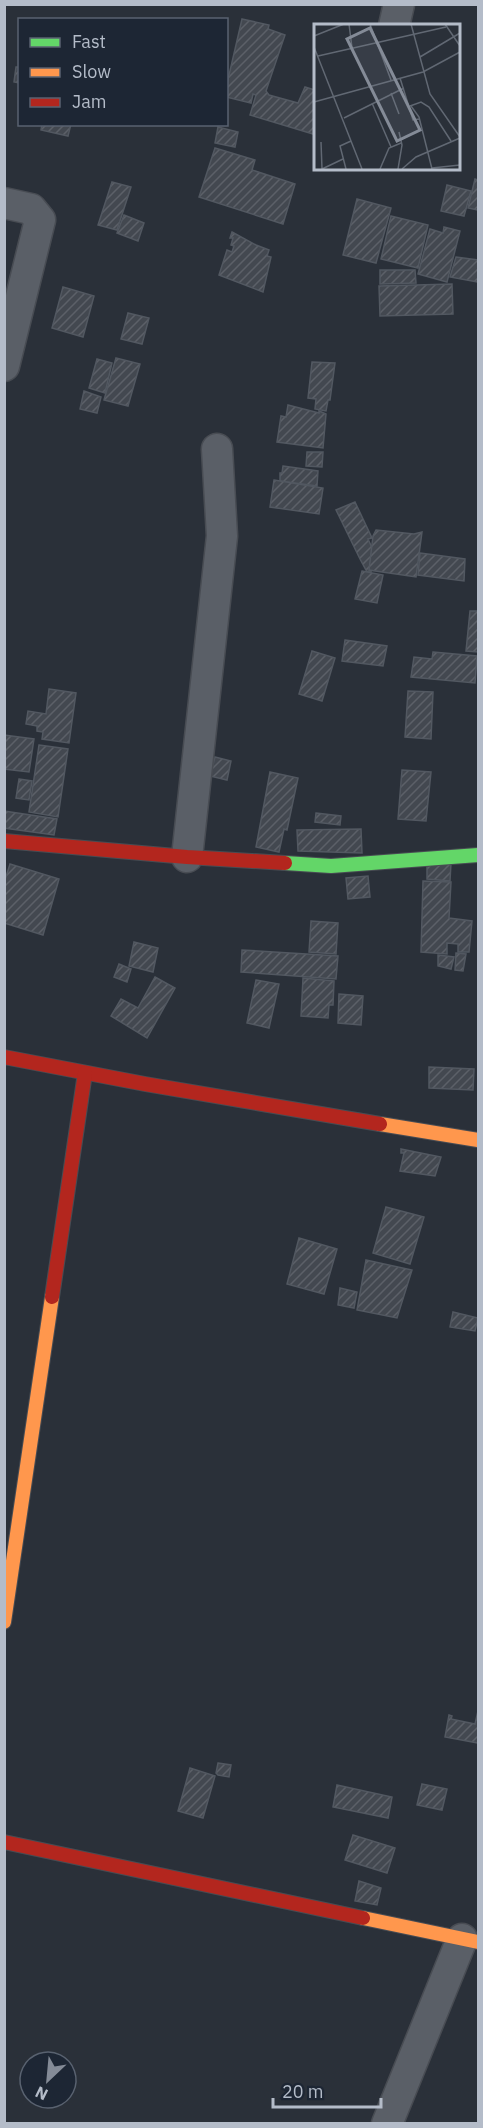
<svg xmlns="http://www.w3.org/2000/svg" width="483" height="2128" viewBox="0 0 483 2128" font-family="'IBM Plex Sans',sans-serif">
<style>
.building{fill:url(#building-hatch);stroke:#525861;stroke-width:1.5}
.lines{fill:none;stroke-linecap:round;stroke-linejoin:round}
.street-casing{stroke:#484c53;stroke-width:33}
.fast-casing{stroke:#484c53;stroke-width:16}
.slow-casing{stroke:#484c53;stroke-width:16}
.jam-casing{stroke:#484c53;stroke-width:16}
.street{stroke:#5a5f67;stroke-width:30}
.fast{stroke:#63d668;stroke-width:14}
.slow{stroke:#ff974d;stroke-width:14}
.jam{stroke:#b3261e;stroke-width:14}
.inset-road{fill:none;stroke:#616873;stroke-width:1.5}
.view{fill:#848b97;fill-opacity:0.15;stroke:#848b97;stroke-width:3}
.inset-edge{fill:none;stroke:#b4bcc9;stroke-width:3}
</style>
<defs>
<pattern id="building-hatch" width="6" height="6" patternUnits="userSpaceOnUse" patternTransform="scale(1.5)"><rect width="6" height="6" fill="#434850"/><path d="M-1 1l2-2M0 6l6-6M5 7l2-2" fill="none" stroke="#5c6068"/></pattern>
</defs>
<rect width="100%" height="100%" fill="#2a3039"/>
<g class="building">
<path d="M242,19L269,25L268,29L285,35L266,91L269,95L298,103L305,87L315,90V126L313,134L250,115L256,95L253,94L251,103L226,97V88Z"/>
<path d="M16,67H20V83L14,82Z"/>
<path d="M42,124H71L68,136L41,130Z"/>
<path d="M218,127L238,132L235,147L215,143Z"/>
<path d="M215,148L255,160L252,170L295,184L283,224L199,197Z"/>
<path d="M475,179L478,180V210L468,208Z"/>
<path d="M112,182L131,187L117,230L98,225Z"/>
<path d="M447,185L471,191L464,216L441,211Z"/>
<path d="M357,199L391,208L376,263L343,255Z"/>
<path d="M124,215L144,223L138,241L117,233Z"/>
<path d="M391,216L428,225L418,268L381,259Z"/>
<path d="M444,227L460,231L447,282L418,274L430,229L443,233Z"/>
<path d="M232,232L256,245L269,250L267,256L271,257L263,292L219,275L227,250L232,252L234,246L231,245L233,238H230Z"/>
<path d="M456,257L478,260V282L450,277Z"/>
<path d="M380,270H415L416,283L380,284Z"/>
<path d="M452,284L453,314L380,316L379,286Z"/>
<path d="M63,287L94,296L83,337L52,328Z"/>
<path d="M128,313L149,318L142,344L121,339Z"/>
<path d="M116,358L140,364L128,406L104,400Z"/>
<path d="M97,359L112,363L105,393L89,388Z"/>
<path d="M312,362L335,363L330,400H328L326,411L315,409L316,399L308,398Z"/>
<path d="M84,391L101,397L97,413L80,409Z"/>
<path d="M288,405L319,413V411L326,414L323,448L277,442L281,416L286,417Z"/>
<path d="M307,452H323L322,467L306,466Z"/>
<path d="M283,466L318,471L317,486L280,481V473H282Z"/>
<path d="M274,480L323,488L319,514L270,507Z"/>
<path d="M355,502L372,538L368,539L374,552L371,572H367L360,559L336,510Z"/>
<path d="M376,530L414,534L422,532L416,577L369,570L373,536Z"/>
<path d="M420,553L465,559L464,581L418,575Z"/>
<path d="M362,571L383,575L377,603L355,599Z"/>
<path d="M470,611H478V652L466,651Z"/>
<path d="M345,640L387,646L383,666L342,661Z"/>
<path d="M312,651L335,658L322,701L299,694Z"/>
<path d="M433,652L477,656L475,683L411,677L414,657L432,659Z"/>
<path d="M49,689L76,693L69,743L42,739L43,732L37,731V726L26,724L28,711L46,714Z"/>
<path d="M408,691L433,692L431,739L405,737Z"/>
<path d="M4,735L34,739L29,772L4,769Z"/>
<path d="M39,745L68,749L58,817L29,812Z"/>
<path d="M215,757L231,761L227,780L210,776Z"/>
<path d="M402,770L431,772L426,821L398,819Z"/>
<path d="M270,772L298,778L287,830L284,829L279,852L256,847Z"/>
<path d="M19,779L32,781L29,800L16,798Z"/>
<path d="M4,811L57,819L54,835L4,828Z"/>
<path d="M316,813L341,816L340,825L315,822Z"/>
<path d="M361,829L362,853L298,851L297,830Z"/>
<path d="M451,863L450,881L427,879V864Z"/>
<path d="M10,864L59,879L43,935L4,923V883Z"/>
<path d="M368,876L370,897L348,899L346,878Z"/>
<path d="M423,881L451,882L449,918L472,921L469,952H458V944L447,943V954L421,952Z"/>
<path d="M311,921L338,923L336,954L309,952Z"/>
<path d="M134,942L158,948L153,972L129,966Z"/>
<path d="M242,950L338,956L336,979L241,972Z"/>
<path d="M456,953L466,954L463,971L455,970Z"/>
<path d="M438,955L454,957L451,969L438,966Z"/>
<path d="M119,964L131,969L127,982L114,977Z"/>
<path d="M155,977L175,988L147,1038L111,1016L121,999L138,1008Z"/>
<path d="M303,978L334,981L333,1005H329L328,1018L301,1016Z"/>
<path d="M256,980L279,984L269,1028L247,1023Z"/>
<path d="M339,994L363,996L361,1025L338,1023Z"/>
<path d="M429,1067L474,1069L473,1090L429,1088Z"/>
<path d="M401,1149L441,1157L435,1176L400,1171L404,1153H401Z"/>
<path d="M386,1207L424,1217L410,1264L373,1253Z"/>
<path d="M299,1238L337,1249L324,1294L287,1284Z"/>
<path d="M366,1260L412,1270L397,1318L357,1310Z"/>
<path d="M340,1288L357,1292L354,1308L338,1305Z"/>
<path d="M453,1312L478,1318L475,1331L450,1327Z"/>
<path d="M478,1711V1743L445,1737L449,1715L452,1716L451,1719L475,1724Z"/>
<path d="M218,1763L231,1765L229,1777L218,1775L216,1773Z"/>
<path d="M190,1768L215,1776L203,1818L178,1811Z"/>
<path d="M422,1784L447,1789L442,1810L417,1805Z"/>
<path d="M337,1785L392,1797L388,1818L333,1807Z"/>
<path d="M353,1835L395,1848L387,1873L345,1860Z"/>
<path d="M359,1881L381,1888L377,1905L355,1901Z"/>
</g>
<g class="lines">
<defs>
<g id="street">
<path d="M394,26L399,4"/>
<path d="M4,203L31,209L40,220L4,366"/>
<path d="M187,857L222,536L217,449"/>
<path d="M387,2124L462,1939"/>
</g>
<path id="fast" d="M285,863L331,866L478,855"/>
<g id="slow">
<path d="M380,1124L478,1140"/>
<path d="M4,1622L52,1297"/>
<path d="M363,1918L478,1942"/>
</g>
<g id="jam">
<path d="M4,841L187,857L285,863"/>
<path d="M4,1057L145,1084L380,1124"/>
<path d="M52,1297L85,1073"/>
<path d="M4,1842L363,1918"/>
</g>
</defs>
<use href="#street" class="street-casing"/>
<use href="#fast" class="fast-casing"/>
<use href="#slow" class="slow-casing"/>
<use href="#jam" class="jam-casing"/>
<use href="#street" class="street"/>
<use href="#fast" class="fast"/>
<use href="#slow" class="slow"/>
<use href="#jam" class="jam"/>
</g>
<g transform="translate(314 24)">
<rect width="146" height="146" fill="#2a3039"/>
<path class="inset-road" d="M35,0L38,24M56,0L77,56M97,0L116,70L146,113M131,0L146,22M0,12L30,0M0,23L48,145M4,32L132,3M106,33L146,9M86,54L99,96L105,95M77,69L85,90M0,78L109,48L146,28M58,79L77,123M96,82L107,78L115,83L137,117M97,82L105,93L118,145M30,94L90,64M7,118L8,145M118,144L146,141M8,145L29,135M32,145L26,122L37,117M66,145L75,124L87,119M84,145L88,121L85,108M88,145L102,133L146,114"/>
<path class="view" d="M56,4L106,106L83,117L33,15Z"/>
<rect width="146" height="146" class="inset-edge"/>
</g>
<rect width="483" height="2128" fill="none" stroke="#b4bcc9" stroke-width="12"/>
<rect x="18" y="18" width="210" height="108" fill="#1d2634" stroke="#596270" stroke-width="1.5"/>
<rect x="30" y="38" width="30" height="9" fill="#63d668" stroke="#596270" stroke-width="1.5"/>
<text x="72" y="48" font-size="18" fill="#b4bcc9">Fast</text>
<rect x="30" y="68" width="30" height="9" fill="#ff974d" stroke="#596270" stroke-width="1.5"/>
<text x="72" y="78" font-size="18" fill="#b4bcc9">Slow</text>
<rect x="30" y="98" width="30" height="9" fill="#b3261e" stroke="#596270" stroke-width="1.5"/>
<text x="72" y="108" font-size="18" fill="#b4bcc9">Jam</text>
<g transform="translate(48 2080) rotate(206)"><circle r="28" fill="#1d2634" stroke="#596270" stroke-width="1.5"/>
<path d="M0-4.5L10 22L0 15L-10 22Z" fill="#848b97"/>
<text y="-9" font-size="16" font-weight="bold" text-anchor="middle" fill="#b4bcc9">N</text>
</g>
<path d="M273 2098v9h108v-9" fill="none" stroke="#b4bcc9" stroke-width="3"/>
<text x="282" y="2098" font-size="18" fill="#b4bcc9" stroke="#1d2634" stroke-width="4.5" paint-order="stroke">20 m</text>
</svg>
